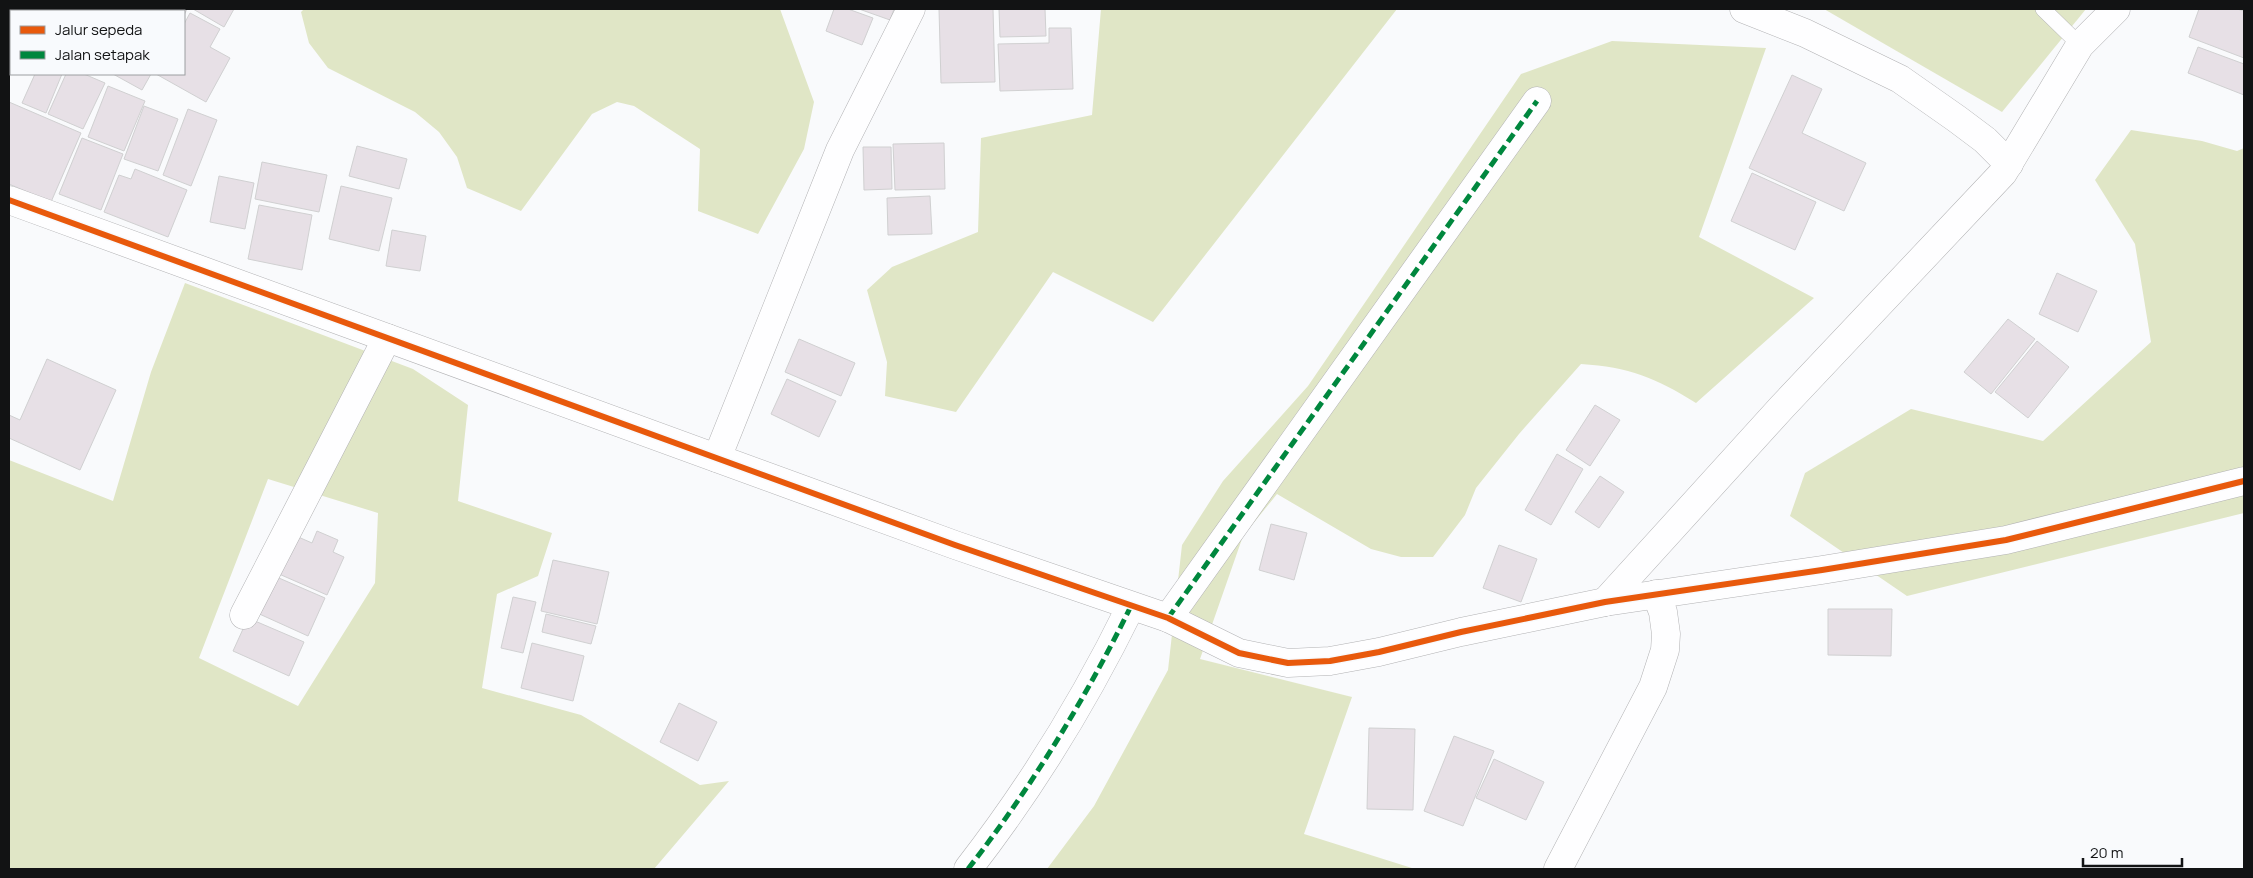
<svg xmlns="http://www.w3.org/2000/svg" width="2253" height="878" viewBox="0 0 2253 878" font-family="Manrope,sans-serif">
<style>
.green{fill:#e0e6c6;fill-rule:evenodd}
.building{fill:#e7e0e6;stroke:#d0d0d1}
.lines{fill:none;stroke-linecap:round;stroke-linejoin:round}
.service-casing{stroke:#b2b2b4;stroke-width:16}
.minor-casing{stroke:#b2b2b4;stroke-width:29}
.tertiary-casing{stroke:#b2b2b4;stroke-width:29}
.service{stroke:#fefeff;stroke-width:15}
.minor{stroke:#fefeff;stroke-width:28}
.tertiary{stroke:#fefeff;stroke-width:28}
.quiet{stroke:#00873e;stroke-width:5;stroke-dasharray:10 5;stroke-linecap:butt}
.cycleway-casing{stroke:#f8fafd;stroke-width:9}
.cycleway{stroke:#e8590c;stroke-width:6}
</style>
<rect width="100%" height="100%" fill="#f9fafc"/>
<g class="green">
<path d="M304,9H780L814,102L804,149L758,234L698,211L700,149L634,106L617,102L592,114L521,211L467,188L457,157L439,132L415,112L328,68L309,43L301,12Z"/>
<path d="M1101,9H1397L1153,322L1053,272L956,412L885,396L887,362L867,290L892,267L978,232L981,138L1092,115Z"/>
<path d="M1824,9H2086L2002,112Z"/>
<path d="M1612,41L1766,48L1699,237L1814,298L1696,403C1656,378 1629,367 1581,364L1519,434L1476,488L1465,515L1433,557H1401L1371,549L1277,494L1243,536L1200,659L1352,697L1304,834L1415,869H1047L1094,806L1168,670L1182,545L1223,481L1308,386L1521,74Z"/>
<path d="M2131,130L2202,141L2237,151L2244,148V513L1907,596L1790,516L1805,473L1911,409L2043,441L2151,342L2135,244L2095,180Z"/>
<path d="M185,283L413,369L468,405L458,501L552,533L538,576L497,594L482,688L581,715L700,785L729,781L654,869H9V460L113,501L151,372ZM268,479L378,513L375,583L298,706L199,658Z"/>
</g>
<g class="building">
<path d="M126,9H152L156,11H124Z"/>
<path d="M163,9H187L184,15V11H167Z"/>
<path d="M193,9H234L224,27Z"/>
<path d="M834,9H848L873,18L862,45L826,31Z"/>
<path d="M859,9H894L890,20Z"/>
<path d="M939,9H993L995,82L941,83Z"/>
<path d="M999,9H1045L1046,36L1000,37Z"/>
<path d="M2199,9H2237L2244,11V58L2189,37Z"/>
<path d="M190,13L220,29L210,47L230,58L206,102L156,74H184V24Z"/>
<path d="M1049,28H1071L1073,89L1000,91L998,44L1049,43Z"/>
<path d="M2198,47L2244,64V95L2188,73Z"/>
<path d="M35,74H62L46,113L22,103Z"/>
<path d="M66,74H84L105,83L83,129L48,114Z"/>
<path d="M113,74H151L142,90Z"/>
<path d="M1792,75L1822,89L1802,133L1866,163L1844,211L1749,168Z"/>
<path d="M108,86L145,101L124,151L88,137Z"/>
<path d="M9,102L81,133L51,202L9,184Z"/>
<path d="M144,106L178,119L158,171L124,159Z"/>
<path d="M188,109L217,120L191,186L163,175Z"/>
<path d="M82,138L123,154L101,210L59,194Z"/>
<path d="M944,143L945,189L895,190L893,144Z"/>
<path d="M357,146L407,159L399,189L349,176Z"/>
<path d="M863,147H891L892,189L864,190Z"/>
<path d="M262,162L327,175L319,212L255,199Z"/>
<path d="M135,169L187,190L168,237L104,212L119,175L131,179Z"/>
<path d="M1752,173L1816,202L1795,250L1731,221Z"/>
<path d="M219,176L254,183L245,229L210,222Z"/>
<path d="M341,186L392,198L379,251L329,239Z"/>
<path d="M930,196L932,234L888,235L887,198Z"/>
<path d="M259,205L312,215L302,270L248,259Z"/>
<path d="M392,230L426,236L420,271L386,266Z"/>
<path d="M2057,273L2097,291L2078,332L2039,314Z"/>
<path d="M2008,319L2035,339L1991,394L1964,372Z"/>
<path d="M799,339L855,363L841,396L785,372Z"/>
<path d="M2037,341L2069,367L2028,418L1995,392Z"/>
<path d="M47,359L116,390L80,470L9,438V415L20,420Z"/>
<path d="M787,379L836,401L819,437L771,414Z"/>
<path d="M1595,405L1620,420L1590,466L1566,450Z"/>
<path d="M1557,454L1583,469L1551,525L1525,510Z"/>
<path d="M1600,476L1624,492L1599,528L1575,512Z"/>
<path d="M1271,524L1307,533L1294,580L1259,570Z"/>
<path d="M317,531L338,540L333,552L344,557L327,595L279,574L296,536L312,543Z"/>
<path d="M1499,545L1537,559L1521,602L1483,588Z"/>
<path d="M553,560L609,572L597,624L541,611Z"/>
<path d="M272,575L325,598L308,636L255,612Z"/>
<path d="M513,597L536,602L523,653L501,648Z"/>
<path d="M1828,609H1892L1891,656L1828,655Z"/>
<path d="M546,614L596,626L591,644L542,632Z"/>
<path d="M248,618L304,642L289,676L233,651Z"/>
<path d="M532,643L584,656L573,701L521,688Z"/>
<path d="M679,703L717,722L698,761L660,742Z"/>
<path d="M1369,728L1415,729L1413,810L1367,809Z"/>
<path d="M1454,736L1494,751L1463,826L1424,811Z"/>
<path d="M1494,759L1544,782L1526,820L1476,798Z"/>
</g>
<g class="lines">
<defs>
<path id="service" d="M2043,9L2080,45"/>
<g id="minor">
<path d="M1744,9L1805,33L1900,79L1957,119L1985,140L2009,164"/>
<path d="M9,200L955,545L1168,618L1239,653L1288,663L1330,661L1379,652L1461,632L1605,602L1822,570L2006,540L2244,481"/>
<path d="M717,458L840,150L911,9"/>
<path d="M1605,602L1782,407L2003,173L2080,45L2116,9"/>
<path d="M244,615L387,338"/>
<path d="M1168,618L1537,101"/>
<path d="M968,869C1031,788 1086,698 1131,606"/>
<path d="M1558,869L1653,687L1665,650L1666,634L1663,612L1656,594"/>
</g>
<g id="tertiary">
<path d="M43,11L46,9"/>
<path d="M9,43L11,40"/>
</g>
</defs>
<use href="#service" class="service-casing"/>
<use href="#minor" class="minor-casing"/>
<use href="#tertiary" class="tertiary-casing"/>
<use href="#service" class="service"/>
<use href="#minor" class="minor"/>
<use href="#tertiary" class="tertiary"/>
<g class="quiet">
<path d="M1168,618L1537,101"/>
<path d="M968,869C1031,788 1086,698 1131,606"/>
</g>
<defs>
<path id="cycleway" d="M9,200L955,545L1168,618L1239,653L1288,663L1330,661L1379,652L1461,632L1605,602L1822,570L2006,540L2244,481"/>
</defs>
<use href="#cycleway" class="cycleway-casing"/>
<use href="#cycleway" class="cycleway"/>
</g>
<rect width="2253" height="878" fill="none" stroke="#121314" stroke-width="20"/>
<rect x="10" y="10" width="175" height="65" fill="#f8fafd" stroke="#9c9ea0"/>
<rect x="20" y="26" width="25" height="8" fill="#e8590c" stroke="#9c9ea0"/>
<text x="55" y="35" font-size="15" fill="#121314">Jalur sepeda</text>
<rect x="20" y="51" width="25" height="8" fill="#00873e" stroke="#9c9ea0"/>
<text x="55" y="60" font-size="15" fill="#121314">Jalan setapak</text>
<path d="M2083 858v8h99v-8" fill="none" stroke="#121314" stroke-width="2.5"/>
<text x="2090" y="858" font-size="15" fill="#121314" stroke="#f8fafd" stroke-width="4" paint-order="stroke">20 m</text>
</svg>
